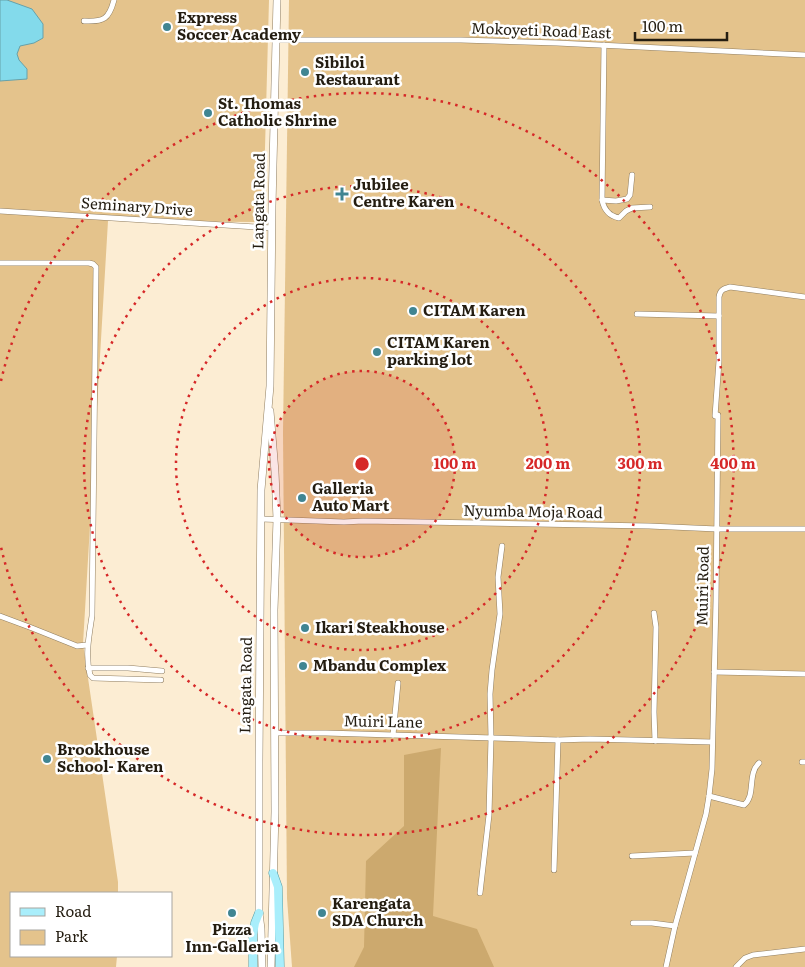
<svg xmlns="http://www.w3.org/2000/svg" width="805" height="967" viewBox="0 0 805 967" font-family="Literata,serif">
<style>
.green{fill:#e4c38c}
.forest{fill:#cca96e}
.water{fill:#83daeb;stroke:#66a1aa}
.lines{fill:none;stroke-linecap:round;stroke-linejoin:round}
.minor-casing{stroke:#907e61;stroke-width:6}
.secondary-casing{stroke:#907e61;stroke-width:8}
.primary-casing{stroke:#559ea7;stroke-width:9}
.minor{stroke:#fff;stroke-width:5}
.secondary{stroke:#fff;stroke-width:7}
.primary{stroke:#a9eefb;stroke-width:8}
.ring{fill:none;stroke:#d62828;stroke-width:2.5;stroke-dasharray:2.5 5}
.poi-dot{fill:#408592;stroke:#fff;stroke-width:2}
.labels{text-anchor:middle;stroke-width:5;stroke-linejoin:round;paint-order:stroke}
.poi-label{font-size:15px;font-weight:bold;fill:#241d11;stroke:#fff;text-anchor:start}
.street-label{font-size:15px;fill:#241d11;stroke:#fff}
.centre{fill:#d62828;stroke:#fff;stroke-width:2.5}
.ring-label{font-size:15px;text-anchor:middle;font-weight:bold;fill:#d62828;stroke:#fff;stroke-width:5;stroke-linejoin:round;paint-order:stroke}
</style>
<rect width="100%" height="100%" fill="#fcedd3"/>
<g class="green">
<path d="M0,0H269L263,222L108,221L83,644L118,882V893H11V956H117L116,967H0Z"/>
<path d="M289,0H805V967H292L287,898L283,433Z"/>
</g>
<path class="forest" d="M441,748L433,916L477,929L494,967H354L364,947L366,861L404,826V755Z"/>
<path class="water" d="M0,0H7L32,9L43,24V38L34,43L20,46L17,54L19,60L27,69V79L0,81Z"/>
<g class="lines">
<defs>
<g id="minor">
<path d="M84,21C104,22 109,19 114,0"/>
<path d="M276,40H461L557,43L805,55"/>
<path d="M604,45L602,200C604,210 609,216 619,218L626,211L632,208L650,207"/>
<path d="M602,200L616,201L627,199L630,195L632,175"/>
<path d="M0,211L272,228"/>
<path d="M0,263H89L93,264L96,267L92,616C89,636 85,655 90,675L93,678L161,680"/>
<path d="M637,314L719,316"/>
<path d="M261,519L344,522L363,521L649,526L717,529H805"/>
<path d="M654,613L656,627L654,712L655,741"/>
<path d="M0,616L32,628L77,646L87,645"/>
<path d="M88,668H128L162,671"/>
<path d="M714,672L805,674"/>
<path d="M275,733H326L558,740L590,739L712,742"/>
<path d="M393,735L398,683"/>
<path d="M802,762H805"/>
<path d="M709,796L744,805C756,796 747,774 759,763"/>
<path d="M632,856L695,853"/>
<path d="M554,870L558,740"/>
<path d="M480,893L489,815L491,738L490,694L492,670L500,614L498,577L502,546"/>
<path d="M633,923H652L675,926"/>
<path d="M666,967L675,926L706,814L709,796L712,769L716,601L718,415L715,416L719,361V297C720,290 723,289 730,287L805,297"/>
<path d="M736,967L745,958L753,955L805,949"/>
</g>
<g id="secondary">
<path d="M270,411L275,472L277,519L274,610L275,812L271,967"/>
<path d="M262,967L261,929L259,913V761L261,490L270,386L272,206L277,0"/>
</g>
<g id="primary">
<path d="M273,873L278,887L280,967"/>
<path d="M253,967V934L255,923L259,913"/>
</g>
</defs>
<use href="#minor" class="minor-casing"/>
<use href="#secondary" class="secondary-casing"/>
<use href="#primary" class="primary-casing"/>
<use href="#minor" class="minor"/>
<use href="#secondary" class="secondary"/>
<use href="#primary" class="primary"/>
</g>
<circle cx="362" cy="464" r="93" fill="#d62828" fill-opacity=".12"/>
<g class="ring">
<circle cx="362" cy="464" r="93"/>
<circle cx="362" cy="464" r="186"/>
<circle cx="362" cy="464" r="278"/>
<path d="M1 381A371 371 0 1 1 1 547"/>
</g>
<g class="poi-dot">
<circle cx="167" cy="27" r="5"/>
<circle cx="305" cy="72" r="5"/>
<circle cx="208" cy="113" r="5"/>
<path d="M339.5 186.5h5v5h5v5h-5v5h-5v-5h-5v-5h5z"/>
<circle cx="413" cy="311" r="5"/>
<circle cx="377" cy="352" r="5"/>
<circle cx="302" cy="498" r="5"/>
<circle cx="305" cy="628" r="5"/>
<circle cx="303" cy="666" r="5"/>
<circle cx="47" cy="759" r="5"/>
<circle cx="232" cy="913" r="5"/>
<circle cx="322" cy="913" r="5"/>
</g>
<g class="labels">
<g class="poi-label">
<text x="177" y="23">Express<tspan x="177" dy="17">Soccer Academy</tspan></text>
<text x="315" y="68">Sibiloi<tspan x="315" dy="17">Restaurant</tspan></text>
<text x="218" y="109">St. Thomas<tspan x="218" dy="17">Catholic Shrine</tspan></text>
<text x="353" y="190">Jubilee<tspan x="353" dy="17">Centre Karen</tspan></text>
<text x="423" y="316">CITAM Karen</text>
<text x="387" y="348">CITAM Karen<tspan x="387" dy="17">parking lot</tspan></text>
<text x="312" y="494">Galleria<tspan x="312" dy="17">Auto Mart</tspan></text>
<text x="315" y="633">Ikari Steakhouse</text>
<text x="313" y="671">Mbandu Complex</text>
<text x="57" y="755">Brookhouse<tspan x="57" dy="17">School- Karen</tspan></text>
<text x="332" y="909">Karengata<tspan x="332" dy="17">SDA Church</tspan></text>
<text x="232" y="935" text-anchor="middle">Pizza<tspan x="232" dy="17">Inn-Galleria</tspan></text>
</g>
<g class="street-label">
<text transform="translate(541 31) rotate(2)" y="5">Mokoyeti Road East</text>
<text transform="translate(259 201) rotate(-89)" y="5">Langata Road</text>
<text transform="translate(137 207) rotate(4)" y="5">Seminary Drive</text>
<text transform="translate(533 512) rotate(1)" y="5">Nyumba Moja Road</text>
<text transform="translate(703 586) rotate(-89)" y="5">Muiri Road</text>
<text transform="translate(246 685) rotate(-89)" y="5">Langata Road</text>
<text transform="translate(383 722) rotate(1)" y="5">Muiri Lane</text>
</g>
</g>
<circle cx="362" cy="464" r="8" class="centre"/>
<g class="ring-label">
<text x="455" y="469">100 m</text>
<text x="548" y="469">200 m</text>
<text x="640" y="469">300 m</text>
<text x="733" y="469">400 m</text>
</g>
<rect x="10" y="892" width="162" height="65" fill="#ffffff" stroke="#a7a5a0"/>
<rect x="20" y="908" width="25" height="8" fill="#a9eefb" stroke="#a7a5a0"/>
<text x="55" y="917" font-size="15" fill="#241d11">Road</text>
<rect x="20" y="930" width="25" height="15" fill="#e4c38c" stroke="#a7a5a0"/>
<text x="55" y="942" font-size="15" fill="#241d11">Park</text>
<path d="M635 32v8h92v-8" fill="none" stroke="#241d11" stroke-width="2.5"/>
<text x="642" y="32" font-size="15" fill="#241d11" stroke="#ffffff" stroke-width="4" paint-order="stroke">100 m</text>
</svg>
